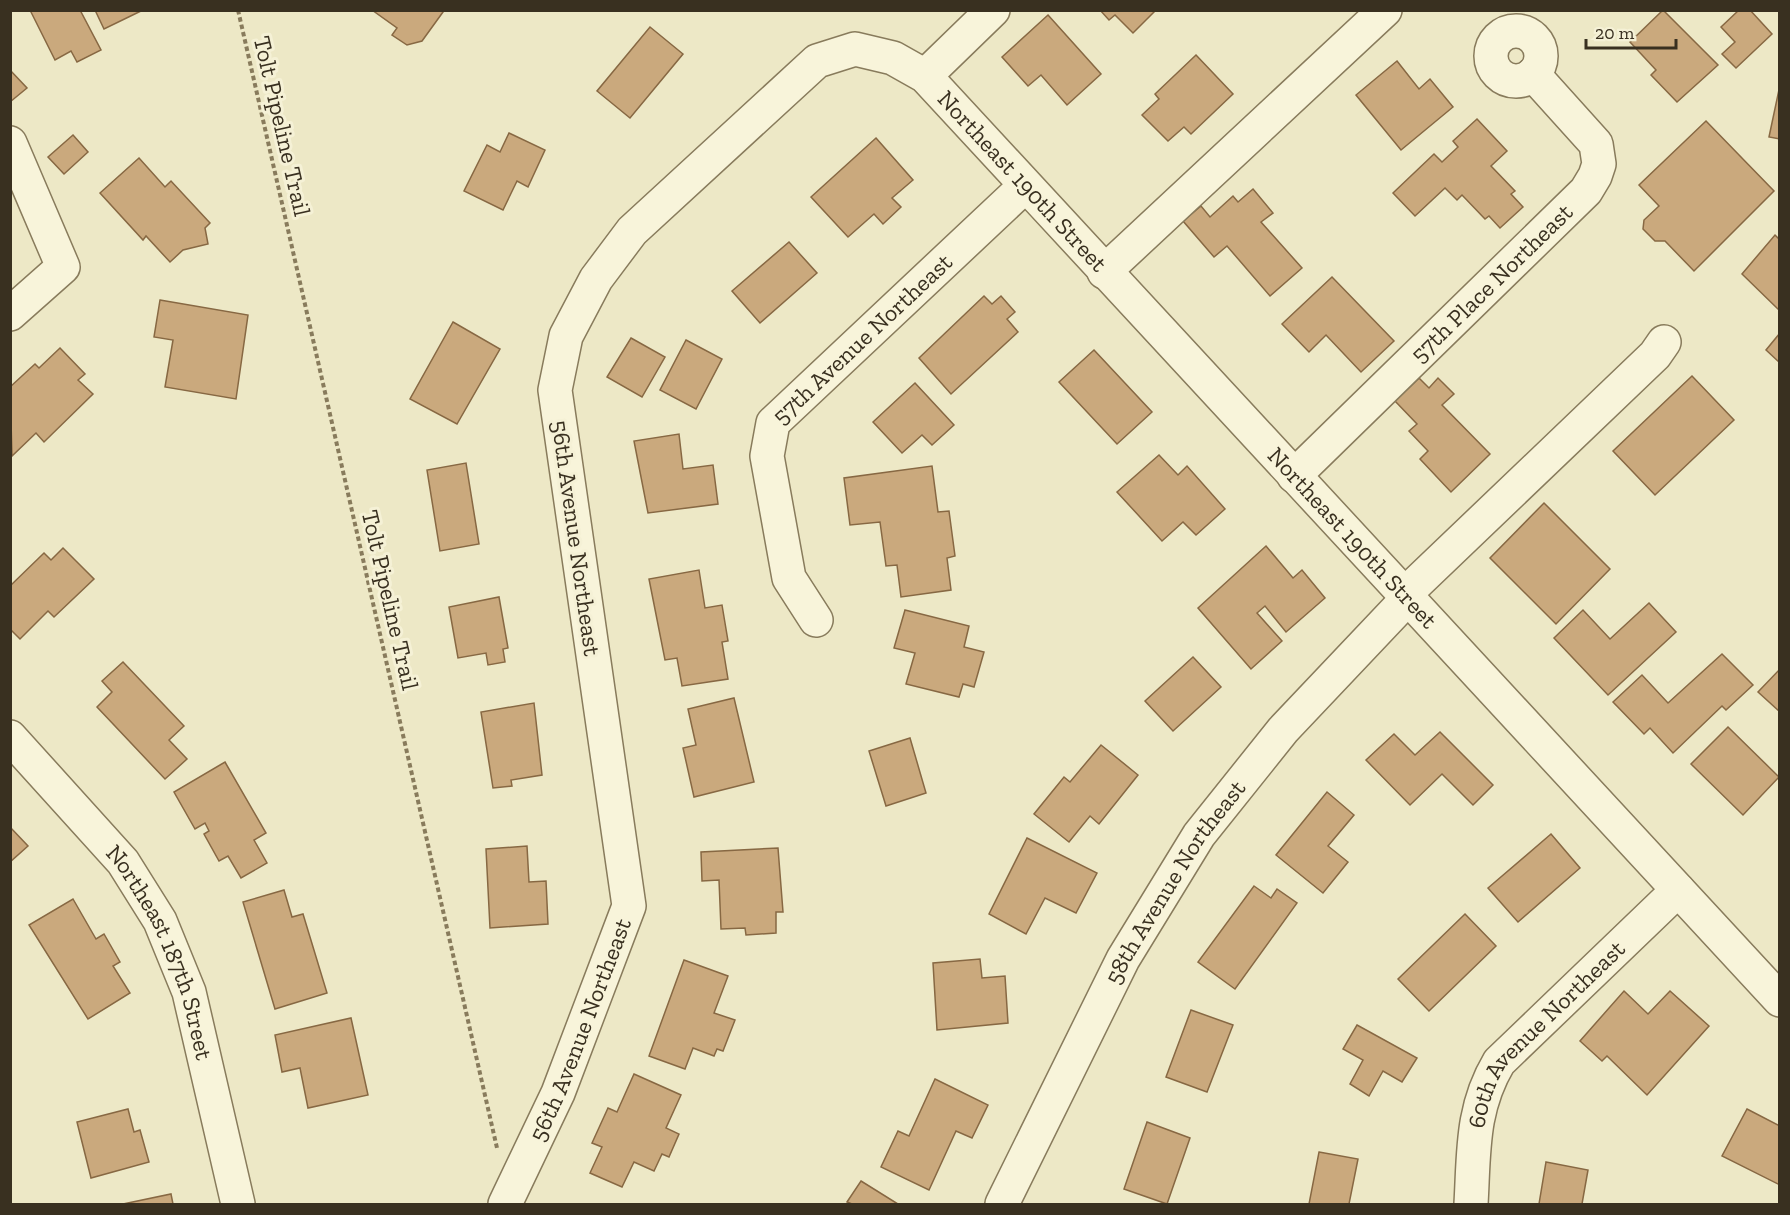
<svg xmlns="http://www.w3.org/2000/svg" width="1790" height="1215" viewBox="0 0 1790 1215" font-family="'Zilla Slab',serif">
<style>
.building{fill:#caa97d;stroke:#876843;stroke-width:1.5}
.lines{fill:none;stroke-linecap:round;stroke-linejoin:round}
.minor-casing{stroke:#887b5c;stroke-width:36}
.path{stroke:#887b5c;stroke-width:4;stroke-dasharray:4.5 3;stroke-linecap:butt}
.minor{stroke:#f8f4da;stroke-width:33}
.labels{text-anchor:middle;stroke-width:6;stroke-linejoin:round;paint-order:stroke}
.street-label{font-size:24px;fill:#393020;stroke:#f5f1d6}
</style>
<rect width="100%" height="100%" fill="#ede8c6"/>
<g class="building">
<path d="M30,10H80L101,50L77,62L71,51L55,60Z"/>
<path d="M95,10H143L104,29Z"/>
<path d="M372,10H441L443,12L422,41L407,45L392,35L397,28Z"/>
<path d="M1100,10H1156L1133,33L1115,15L1109,20Z"/>
<path d="M1663,10L1718,65L1677,102L1651,75L1656,70L1630,42Z"/>
<path d="M1739,10H1750L1772,34L1736,68L1722,54L1735,42L1721,27Z"/>
<path d="M1048,15L1101,74L1067,105L1041,75L1028,86L1002,57Z"/>
<path d="M650,27L683,54L630,118L597,91Z"/>
<path d="M1196,55L1233,94L1191,134L1184,127L1168,141L1142,115L1159,99L1155,94Z"/>
<path d="M1397,61L1419,89L1430,79L1453,107L1401,150L1356,95Z"/>
<path d="M10,70L27,88L10,102Z"/>
<path d="M1780,85V139L1769,137Z"/>
<path d="M1477,119L1507,151L1491,166L1515,191L1511,194L1523,207L1500,228L1489,216L1485,219L1462,195L1457,200L1445,188L1415,216L1393,193L1434,154L1442,162L1458,147L1453,141Z"/>
<path d="M1706,121L1774,191L1694,271L1665,241H1655L1643,229L1644,220L1659,206L1639,185Z"/>
<path d="M509,133L545,150L528,187L517,181L503,210L464,191L487,145L500,152Z"/>
<path d="M73,135L88,152L64,174L48,157Z"/>
<path d="M876,138L913,180L892,198L901,207L883,224L874,214L848,237L811,197Z"/>
<path d="M139,158L165,187L171,181L210,223L205,228L208,244L183,250L170,262L146,236L143,240L100,193Z"/>
<path d="M1253,189L1273,213L1261,222L1302,268L1270,296L1227,246L1214,257L1183,221L1201,206L1210,217L1233,196L1238,202Z"/>
<path d="M1775,235L1780,240V311L1742,274Z"/>
<path d="M789,242L817,273L760,323L732,291Z"/>
<path d="M1332,277L1394,341L1361,372L1326,335L1309,352L1282,324Z"/>
<path d="M984,296L992,304L1001,296L1015,312L1007,319L1018,332L951,394L919,358Z"/>
<path d="M160,300L248,315L236,399L165,387L173,340L154,337Z"/>
<path d="M453,322L500,349L457,424L410,399Z"/>
<path d="M1780,333V363L1766,350Z"/>
<path d="M631,338L665,357L642,397L607,377Z"/>
<path d="M686,340L722,359L696,409L660,390Z"/>
<path d="M60,348L85,374L78,380L93,394L44,442L36,433L12,456L10,387L35,364L39,368Z"/>
<path d="M1094,350L1152,412L1117,444L1059,382Z"/>
<path d="M1692,376L1734,420L1655,495L1613,451Z"/>
<path d="M1419,378L1429,388L1438,378L1454,394L1442,405L1490,454L1451,492L1420,459L1428,451L1409,431L1417,424L1395,401Z"/>
<path d="M915,383L954,425L932,445L922,435L902,453L873,422Z"/>
<path d="M679,434L683,469L713,465L718,504L648,513L634,441Z"/>
<path d="M1159,455L1178,475L1187,466L1225,509L1196,535L1183,522L1162,541L1117,492Z"/>
<path d="M466,463L479,544L440,551L427,470Z"/>
<path d="M932,466L938,512L949,511L955,556L947,558L951,590L901,597L897,565L886,566L880,522L850,525L844,478Z"/>
<path d="M1544,503L1610,569L1556,624L1490,558Z"/>
<path d="M1266,546L1293,578L1302,570L1325,598L1286,632L1265,606L1257,613L1282,641L1251,669L1198,608Z"/>
<path d="M63,548L94,579L54,617L48,611L20,639L10,629V586L44,553L51,560Z"/>
<path d="M699,570L705,608L722,605L728,641L722,642L728,679L682,686L677,658L665,660L649,579Z"/>
<path d="M499,597L508,648L503,649L505,662L488,665L486,653L458,658L449,607Z"/>
<path d="M1649,603L1676,632L1608,695L1554,638L1583,610L1610,639Z"/>
<path d="M905,610L969,626L964,647L984,652L974,687L963,684L959,697L906,684L915,653L894,648Z"/>
<path d="M1722,654L1753,685L1726,710L1722,706L1673,753L1650,728L1644,734L1613,702L1642,675L1668,703Z"/>
<path d="M1193,657L1221,687L1173,731L1145,701Z"/>
<path d="M123,662L184,726L169,740L187,759L165,779L97,707L112,692L102,681Z"/>
<path d="M1780,669V712L1758,692Z"/>
<path d="M734,698L754,782L694,797L683,748L696,745L688,709Z"/>
<path d="M534,703L542,775L511,780L512,786L493,788L481,712Z"/>
<path d="M1728,727L1779,777L1743,815L1691,764Z"/>
<path d="M1440,732L1493,785L1473,805L1442,774L1410,805L1366,760L1394,734L1415,755Z"/>
<path d="M910,738L926,793L886,806L869,751Z"/>
<path d="M1101,745L1138,775L1099,824L1090,816L1069,842L1034,814L1064,777L1070,782Z"/>
<path d="M225,762L266,833L254,840L267,863L241,878L228,856L219,861L204,834L209,831L205,823L195,829L174,792Z"/>
<path d="M1327,792L1354,815L1328,846L1348,862L1323,893L1276,855Z"/>
<path d="M10,827L28,846L10,862Z"/>
<path d="M1551,834L1580,868L1518,922L1488,888Z"/>
<path d="M1027,838L1097,873L1076,913L1045,898L1026,934L989,914Z"/>
<path d="M527,846L529,882L546,881L548,924L490,928L486,849Z"/>
<path d="M778,848L783,912H776V933L746,935L745,928L721,929L719,880L702,881L701,852Z"/>
<path d="M1254,886L1271,898L1277,889L1297,903L1235,989L1198,962Z"/>
<path d="M284,890L292,917L303,914L327,993L275,1009L243,902Z"/>
<path d="M73,899L96,939L104,934L120,962L113,966L130,993L88,1019L29,925Z"/>
<path d="M1465,914L1496,946L1429,1011L1398,979Z"/>
<path d="M980,959L982,978L1005,976L1008,1023L937,1030L933,963Z"/>
<path d="M684,960L728,976L714,1013L735,1020L723,1051L717,1049L714,1056L693,1048L685,1069L649,1056Z"/>
<path d="M1624,991L1648,1014L1670,991L1709,1026L1647,1095L1607,1056L1602,1061L1580,1041Z"/>
<path d="M1191,1010L1233,1025L1207,1092L1166,1077Z"/>
<path d="M351,1018L368,1095L308,1108L300,1068L282,1072L275,1035Z"/>
<path d="M1357,1025L1417,1058L1402,1082L1383,1071L1369,1096L1350,1084L1363,1060L1343,1049Z"/>
<path d="M634,1074L681,1095L666,1128L679,1134L669,1157L662,1154L654,1171L634,1162L622,1187L590,1173L602,1147L592,1143L608,1108L617,1112Z"/>
<path d="M935,1079L988,1105L972,1138L956,1131L929,1190L881,1167L898,1131L909,1136Z"/>
<path d="M128,1109L134,1132L140,1130L149,1162L91,1178L77,1122Z"/>
<path d="M1747,1109L1780,1126V1185L1722,1156Z"/>
<path d="M1147,1122L1190,1138L1167,1204L1124,1189Z"/>
<path d="M1319,1152L1358,1159L1349,1204H1309Z"/>
<path d="M1546,1162L1588,1170L1582,1204H1539Z"/>
<path d="M861,1181L898,1204H852L847,1202Z"/>
<path d="M171,1194L173,1204H123Z"/>
</g>
<g class="lines">
<defs>
<g id="minor">
<circle cx="1516" cy="56" r="25"/>
<path d="M925,76L993,10"/>
<path d="M10,143L63,267L10,314"/>
<path d="M1104,272L1385,10"/>
<path id="s1" d="M1294,476L1586,191L1595,176L1599,164L1596,144L1533,74"/>
<path d="M1403,596L1655,355L1664,342"/>
<path id="s2" d="M816,620L789,578L767,456L773,423L1025,186"/>
<path id="s3" d="M10,737L123,862L160,921L189,992L238,1204"/>
<path id="s4" d="M505,1204L558,1093L629,906L555,390L566,336L596,279L632,231L817,61L855,49L893,58L925,76L1780,1000"/>
<path id="s5" d="M1002,1204L1123,959L1199,835L1283,730L1407,599"/>
<path id="s6" d="M1471,1204C1474,1153 1471,1109 1499,1062L1678,890"/>
</g>
</defs>
<use href="#minor" class="minor-casing"/>
<path class="path" d="M238,10L497,1148"/>
<use href="#minor" class="minor"/>
</g>
<g class="labels">
<g class="street-label">
<text transform="translate(282 126) rotate(77)" y="8">Tolt Pipeline Trail</text>
<text dy="8" stroke="none"><textPath href="#s4" startOffset="1534">Northeast 190th Street</textPath></text>
<text dy="8" stroke="none"><textPath href="#s1" startOffset="276">57th Place Northeast</textPath></text>
<text dy="8" stroke="none"><textPath href="#s2" startOffset="330">57th Avenue Northeast</textPath></text>
<text transform="translate(576 538) rotate(82)" y="8">56th Avenue Northeast</text>
<text dy="8" stroke="none"><textPath href="#s4" startOffset="2020">Northeast 190th Street</textPath></text>
<text transform="translate(390 600) rotate(77)" y="8">Tolt Pipeline Trail</text>
<text dy="8" stroke="none"><textPath href="#s5" startOffset="366">58th Avenue Northeast</textPath></text>
<text dy="8" stroke="none"><textPath href="#s3" startOffset="267">Northeast 187th Street</textPath></text>
<text dy="8" stroke="none"><textPath href="#s4" startOffset="190">56th Avenue Northeast</textPath></text>
<text dy="8" stroke="none"><textPath href="#s6" startOffset="196">60th Avenue Northeast</textPath></text>
</g>
</g>
<rect width="1790" height="1215" fill="none" stroke="#393020" stroke-width="24"/>
<path d="M1586 39v9h90v-9" fill="none" stroke="#393020" stroke-width="3"/>
<text x="1595" y="39" font-size="18" fill="#393020" stroke="#f5f1d6" stroke-width="4.5" paint-order="stroke">20 m</text>
</svg>
